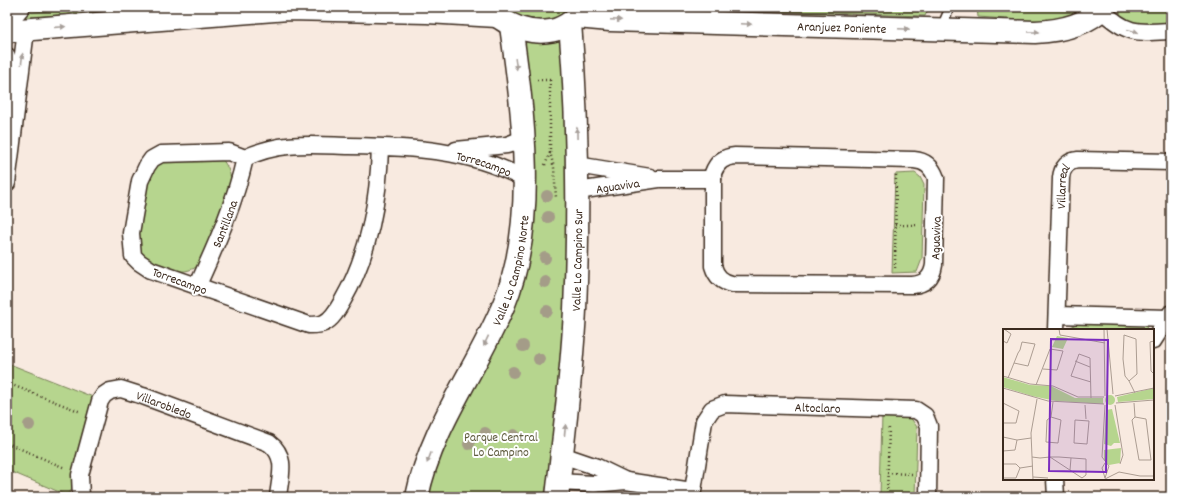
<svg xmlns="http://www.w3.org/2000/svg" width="1178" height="504" viewBox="0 0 1178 504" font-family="Dekko,sans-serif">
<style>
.green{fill:#b6d58e;stroke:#788056}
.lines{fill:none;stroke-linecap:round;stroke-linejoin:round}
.lane-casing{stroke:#3b2a1e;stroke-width:11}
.street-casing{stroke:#3b2a1e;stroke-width:19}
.secondary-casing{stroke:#3b2a1e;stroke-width:25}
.path{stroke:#3b2a1e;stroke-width:2.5;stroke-dasharray:1 3;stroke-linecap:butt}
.lane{stroke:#fff;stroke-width:8}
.street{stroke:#fff;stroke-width:16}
.secondary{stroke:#fff;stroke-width:22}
.tree{fill:#a49c88}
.oneway{fill:#a79f9a}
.labels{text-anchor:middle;stroke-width:4;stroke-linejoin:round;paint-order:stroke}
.street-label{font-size:13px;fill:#3b2a1e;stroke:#fff}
.park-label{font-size:13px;fill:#605d40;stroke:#fff}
.inset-road{fill:none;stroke:#ac9d92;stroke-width:1}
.view{fill:#7b2cbf;fill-opacity:0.15;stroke:#7b2cbf;stroke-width:2}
.inset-edge{fill:none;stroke:#3b2a1e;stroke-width:2}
</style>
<rect width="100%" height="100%" fill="#f8eae0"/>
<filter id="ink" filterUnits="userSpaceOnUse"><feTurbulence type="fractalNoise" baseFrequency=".025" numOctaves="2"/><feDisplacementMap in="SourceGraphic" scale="8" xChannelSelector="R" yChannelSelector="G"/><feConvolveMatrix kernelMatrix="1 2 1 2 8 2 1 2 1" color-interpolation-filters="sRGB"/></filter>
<g filter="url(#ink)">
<g class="green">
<path d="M99,7H163L7,19V14Z"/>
<path d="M504,7H571C552,27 523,24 504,7Z"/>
<path d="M633,7H929L925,16Z"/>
<path d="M977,7H1089L1073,16L1034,21L978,17Z"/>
<path d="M1118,7H1171V27L1136,26L1122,19Z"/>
<path d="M570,33L568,310L554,451L544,497H421L442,439L521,284L519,37Z"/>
<path d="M221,158C229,167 232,177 231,188L200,264C192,272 178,273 168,269C158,265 148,263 142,254C128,236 146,186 154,168L161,161Z"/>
<path d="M915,173L920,177L924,185L922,259L917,272L892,273L895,174Z"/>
<path d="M1140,323L1146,326L1147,330H1066L1076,324Z"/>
<path d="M7,363L93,397L76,466L72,489L69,493L64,494L7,470Z"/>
<path d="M882,414L910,417L917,427L915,497H880Z"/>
</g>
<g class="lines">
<defs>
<path id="lane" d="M939,27L944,21L950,7"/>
<g id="street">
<path d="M1101,10C1128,35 1136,33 1171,31"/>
<path d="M7,25L22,7"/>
<path d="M7,56L12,97"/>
<path id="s1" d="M380,147C379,198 369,255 343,300C339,307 333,319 324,323C320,325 314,325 309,325L151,270L139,262L133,256L131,233L140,181L147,166L152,159L161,154L229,152L245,158C280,141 312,145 350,146C409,147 471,149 524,179"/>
<path d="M456,150L507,145L523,139"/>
<path d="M735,156L914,160C926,161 932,167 936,178L934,265C932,278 925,284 912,285L732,284C721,282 716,276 713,266V173C717,162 724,157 735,156Z"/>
<path d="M577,165L650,177"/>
<path d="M7,183L26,30"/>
<path id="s2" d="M577,191L659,179H713"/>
<path id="s3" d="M197,287C216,245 235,203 245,158"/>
<path d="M1057,315L1168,318"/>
<path id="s4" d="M1056,330L1061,178C1062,167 1068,161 1078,160L1171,162"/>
<path d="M1153,341L1171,313"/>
<path d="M562,455L597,467L626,481"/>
<path d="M1055,479L1056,497"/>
<path d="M558,482L594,484L626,481L692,491"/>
<path id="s5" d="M81,497L80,475L100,401L104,395L110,391L121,389L143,396L269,443C288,457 280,476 278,497"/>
<path id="s6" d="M692,497L704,421L712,409L725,404L916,410L925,416L929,426L928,497"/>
</g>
<g id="secondary">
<path id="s7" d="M577,17L610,20L1035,32C1060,31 1086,26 1104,7"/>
<path d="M500,18C524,35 558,39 579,14"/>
<path d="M7,31L288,9L427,12L497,16"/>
<path id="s8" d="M417,497C431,427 477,369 504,304C538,222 523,111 511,26"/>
<path id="s9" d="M557,497C564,435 572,373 575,310C579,214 578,118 570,23"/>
</g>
</defs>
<use href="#lane" class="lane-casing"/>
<use href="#street" class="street-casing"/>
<use href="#secondary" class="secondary-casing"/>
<g class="path">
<path d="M537,80H550"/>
<path d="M550,80V152L554,168L556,198"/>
<path d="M545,165L550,153"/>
<path d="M895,225H919"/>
<path d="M895,268L896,175"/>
<path d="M7,383L81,412"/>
<path d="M7,443L65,468"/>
<path d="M887,473L912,474"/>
<path d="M887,497L889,426"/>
</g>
<use href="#lane" class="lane"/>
<use href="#street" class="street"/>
<use href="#secondary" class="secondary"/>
</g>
<g class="tree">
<circle cx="547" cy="196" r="6"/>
<circle cx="548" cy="217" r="6"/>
<circle cx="545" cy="258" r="6"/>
<circle cx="545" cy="282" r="6"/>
<circle cx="547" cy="311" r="6"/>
<circle cx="523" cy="346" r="6"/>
<circle cx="539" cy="359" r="6"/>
<circle cx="513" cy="372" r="6"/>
<circle cx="29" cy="425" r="6"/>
<circle cx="485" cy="433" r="6"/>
<circle cx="514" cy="435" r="6"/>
<circle cx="469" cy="444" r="6"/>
</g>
<defs><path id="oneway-solid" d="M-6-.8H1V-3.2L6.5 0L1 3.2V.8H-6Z"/></defs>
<g class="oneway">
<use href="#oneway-solid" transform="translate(616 20) rotate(2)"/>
<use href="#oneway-solid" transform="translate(746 24) rotate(2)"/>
<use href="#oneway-solid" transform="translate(60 27) rotate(-4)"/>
<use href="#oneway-solid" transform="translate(904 29) rotate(2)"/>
<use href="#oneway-solid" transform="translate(1133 31) rotate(15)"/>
<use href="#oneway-solid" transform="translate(1034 32)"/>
<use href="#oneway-solid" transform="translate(22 59) rotate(-83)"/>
<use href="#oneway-solid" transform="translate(516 64) rotate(82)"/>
<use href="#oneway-solid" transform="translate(577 133) rotate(-91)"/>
<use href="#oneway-solid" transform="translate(486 341) rotate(115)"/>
<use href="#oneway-solid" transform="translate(565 430) rotate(-84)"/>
<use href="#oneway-solid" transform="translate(429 458) rotate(111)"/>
</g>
</g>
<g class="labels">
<g class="street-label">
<text dy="5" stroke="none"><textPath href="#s7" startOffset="265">Aranjuez Poniente</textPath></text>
<text dy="5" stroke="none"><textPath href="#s1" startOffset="834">Torrecampo</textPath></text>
<text dy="5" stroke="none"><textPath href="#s2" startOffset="41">Aguaviva</textPath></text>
<text dy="5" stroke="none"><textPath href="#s4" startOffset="144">Villarreal</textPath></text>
<text dy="5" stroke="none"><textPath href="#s3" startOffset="69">Santillana</textPath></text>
<text transform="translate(935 238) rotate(-88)" y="5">Aguaviva</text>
<text dy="5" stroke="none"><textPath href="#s9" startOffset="238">Valle Lo Campino Sur</textPath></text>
<text dy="5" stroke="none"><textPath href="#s8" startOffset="247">Valle Lo Campino Norte</textPath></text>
<text transform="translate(180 280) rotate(20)" y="5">Torrecampo</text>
<text dy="5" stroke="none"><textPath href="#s5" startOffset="170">Villarobledo</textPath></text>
<text dy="5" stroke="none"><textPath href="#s6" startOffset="198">Altoclaro</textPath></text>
</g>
<g class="park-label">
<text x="501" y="441">Parque Central<tspan x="501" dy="15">Lo Campino</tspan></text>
</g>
</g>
<g transform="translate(1003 329)">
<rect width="151" height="151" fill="#f8eae0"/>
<path d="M54,7L65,9L60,20L49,18ZM0,48L27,56L48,57L72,69H100V75L53,72L29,67L0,58ZM151,59V70L115,73L114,68ZM102 71a5 5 0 1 1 10 0a5 5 0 1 1-10 0ZM109,80L117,114H111L108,117L101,115L103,81ZM118,119L117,134L106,136L101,131V121Z" fill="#b6d58e"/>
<path class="inset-road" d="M26,0H41M56,0L57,6L102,14M101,0L102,67M104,0L110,65M121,6L133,10L134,45L126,52L122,47L120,30ZM0,12L4,14L8,5L1,0M151,12L147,13L148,42L151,45M72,32L87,38M0,47L27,55L50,57L75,68H101M5,49L15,24L17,21L19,13L32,15L25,37L11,34M126,52L132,64M88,53L68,47L76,25L87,29L88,69M33,56L47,20L60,22L54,41L40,40M0,59L45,72L101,75M112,67L151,59M0,74L16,82L13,94H0M113,74L151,71M131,74L132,88M82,76L83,90M102,76L99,128L106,137M112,76L120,126L117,135M48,88L58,91L55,114L43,113L44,91ZM48,88L50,73M132,88L143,90L148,131H136L129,91ZM72,91L86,92L84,115L71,114ZM0,108L14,111L28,109M0,122L12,121L14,111M29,128L37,129L47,128H56L83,130V146L79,149L47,128M0,135H13L17,139L30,137M67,141L68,129M30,148L45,149M0,149H13L17,139M102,149L99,139L102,134M102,149L106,137M30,151L28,104L34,70M100,151L116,143L137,147H151"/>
<path class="view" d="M48,10L105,11L103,143L46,142Z"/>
<rect width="151" height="151" class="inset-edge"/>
</g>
<rect width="1178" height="504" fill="none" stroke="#fff" stroke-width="24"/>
<rect x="12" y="12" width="1154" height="480" fill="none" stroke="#3b2a1e" stroke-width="1.5" filter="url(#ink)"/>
</svg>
